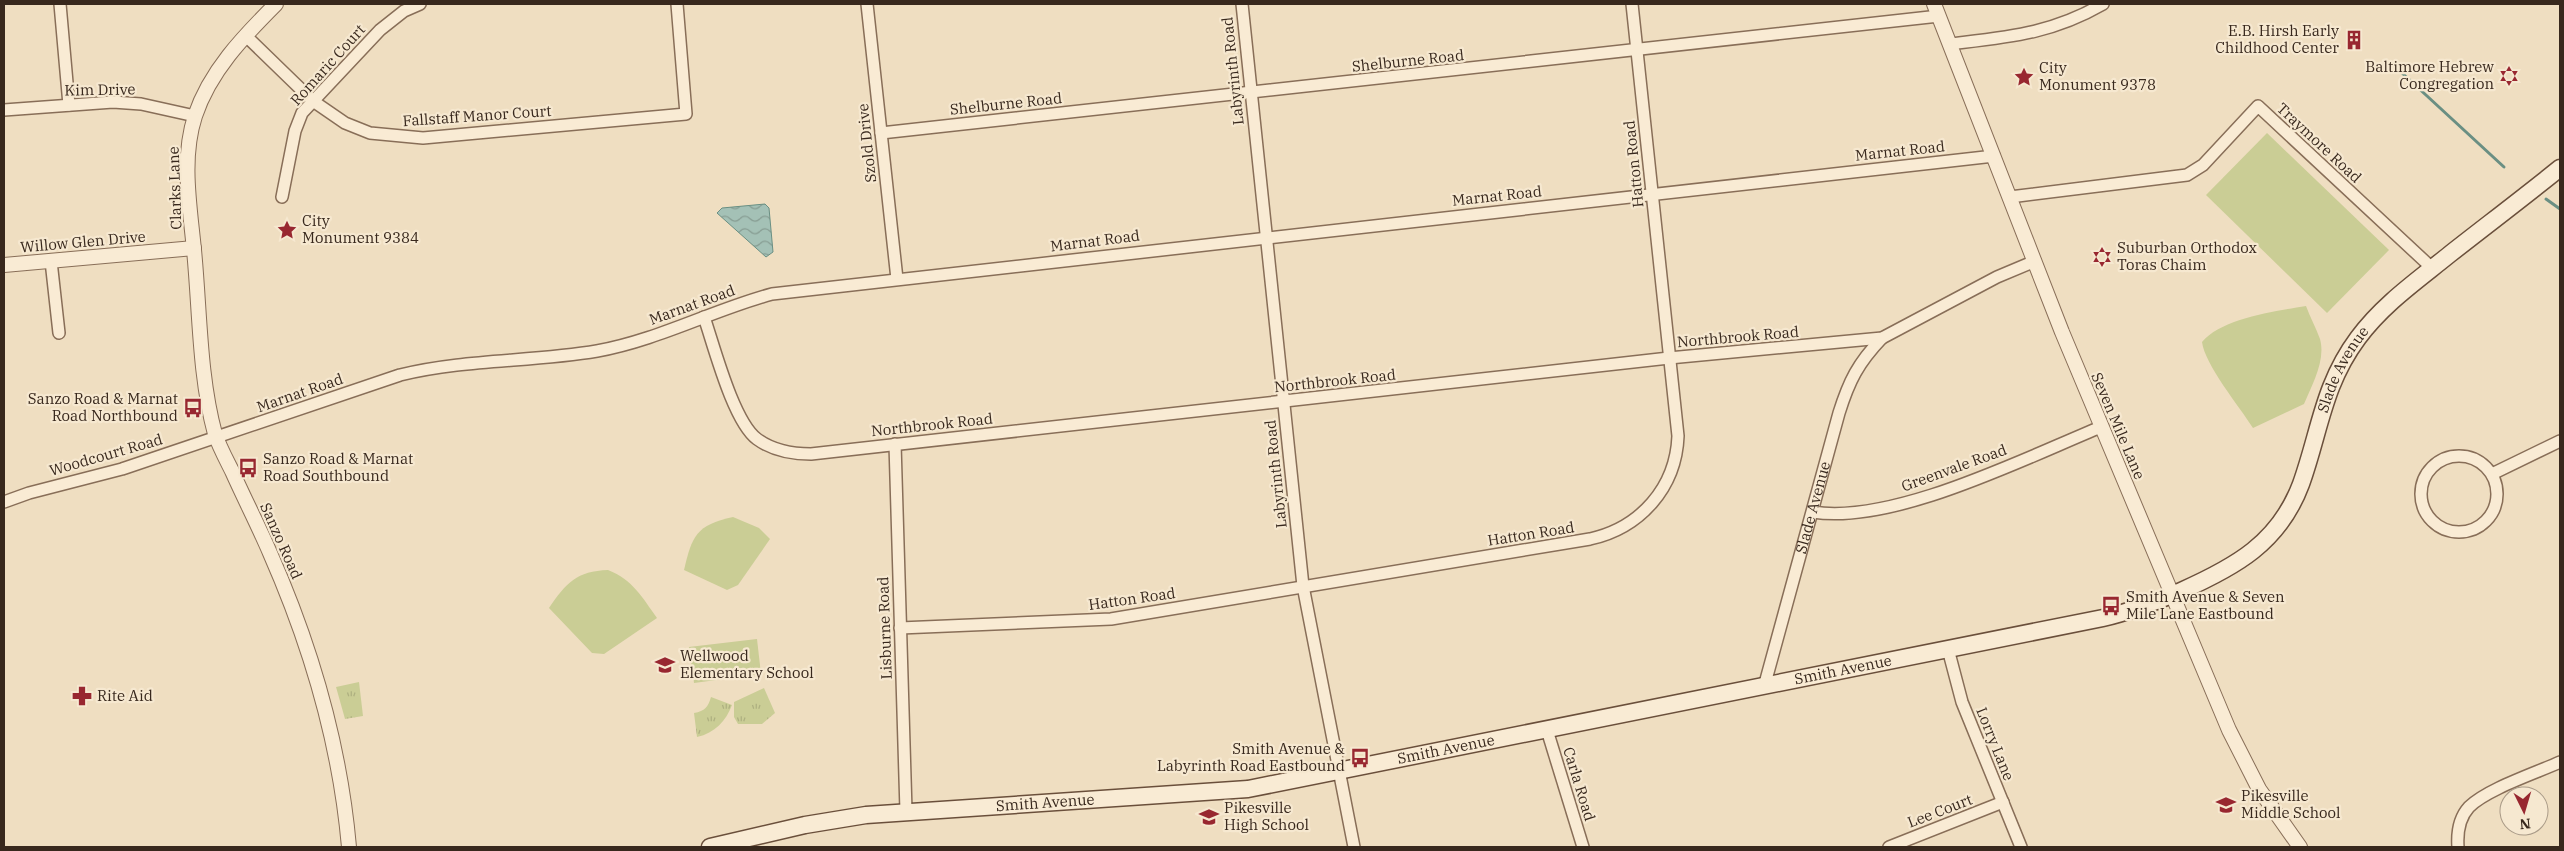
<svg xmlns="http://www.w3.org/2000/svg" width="2564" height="851" viewBox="0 0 2564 851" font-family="'IBM Plex Serif',serif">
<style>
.grass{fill:url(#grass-tufts)}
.garden{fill:#cacd95}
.water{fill:url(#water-waves);stroke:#6a8f83}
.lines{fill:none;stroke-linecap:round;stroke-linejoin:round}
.stream{stroke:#6a8f83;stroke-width:3}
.minor-casing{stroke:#886e58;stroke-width:14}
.tertiary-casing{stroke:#886e58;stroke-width:16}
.secondary-casing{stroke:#6a4f3b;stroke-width:19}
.minor{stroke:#f9ebd4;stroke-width:11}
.tertiary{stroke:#f9ebd4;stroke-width:14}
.secondary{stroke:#f9ebd4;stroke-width:16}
.labels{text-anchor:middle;stroke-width:4.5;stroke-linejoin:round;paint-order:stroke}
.poi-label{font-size:15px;fill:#38281d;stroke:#f6e8d0;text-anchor:start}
.street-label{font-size:15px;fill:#38281d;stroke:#f6e8d0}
</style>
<defs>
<pattern id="grass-tufts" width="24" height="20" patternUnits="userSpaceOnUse" patternTransform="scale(1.25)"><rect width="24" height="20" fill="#cacd95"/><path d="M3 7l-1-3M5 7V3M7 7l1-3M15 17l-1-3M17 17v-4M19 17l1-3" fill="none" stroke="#aeb080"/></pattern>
<pattern id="water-waves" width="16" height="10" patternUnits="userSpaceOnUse" patternTransform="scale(1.25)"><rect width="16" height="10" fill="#a4c1b6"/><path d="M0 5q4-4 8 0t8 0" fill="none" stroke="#879d93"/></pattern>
</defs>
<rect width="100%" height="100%" fill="#efdec1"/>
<g class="grass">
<path d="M359,682L363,716L345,719L336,687Z"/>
<path d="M764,688L775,713L762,724H738L734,717V702Z"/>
<path d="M711,697L732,705C726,721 715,733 697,737L694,713C705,711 708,707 711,697Z"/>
</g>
<g class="garden">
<path d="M2267,133L2389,250L2327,313L2206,195Z"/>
<path d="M2306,306C2310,317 2316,328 2320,339C2326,360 2312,385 2304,404L2253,428C2239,406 2205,365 2202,342C2222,318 2276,311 2306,306Z"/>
<path d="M733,517L759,528L770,539L738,585L727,590L684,570C692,536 696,525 733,517Z"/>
<path d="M608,570C633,580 642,597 657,618L604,654L592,653L549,608C566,583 577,571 608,570Z"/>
<path d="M757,639L761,674L694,683L689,647Z"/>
</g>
<path class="water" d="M765,204L769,208L773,252L766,257L717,213L722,208Z"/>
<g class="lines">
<g class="stream">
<path d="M2401,72L2504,167"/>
<path d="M2546,199L2560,209"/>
</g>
<defs>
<g id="minor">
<path d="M60,4L69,105"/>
<path d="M867,4L897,279"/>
<path d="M1242,4L1303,586L1354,847"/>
<path d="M246,36L313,101L345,123L370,133L423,138L686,114L677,4"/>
<path d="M1950,44C2008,37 2051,34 2103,4"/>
<path d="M4,110L113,102L141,104L195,116"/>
<path d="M881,133L1939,16"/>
<path d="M282,197L295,131L302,113L380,30L404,11L420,4"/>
<path d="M2010,197L2187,175L2203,165L2258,106L2432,268"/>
<path d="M51,261L59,333"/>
<path d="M704,317C714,346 733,421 757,439C772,450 792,454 811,454L1669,358L1882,338L1997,277L2035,261"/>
<path d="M895,444L906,811"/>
<circle cx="2459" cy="494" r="38"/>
<path d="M2492,474L2560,441"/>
<path d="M4,502L29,493L122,469L400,375C465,359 532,362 597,351C658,340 713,310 772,294L1994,156"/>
<path d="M1813,512C1893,525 2025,458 2101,427"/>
<path d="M900,628L1111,619L1590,539C1640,528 1676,488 1678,436L1632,4"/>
<path d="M1948,649L1962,702L2021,847"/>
<path id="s1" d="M1764,687L1839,413C1849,381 1858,363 1882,338"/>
<path d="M1547,730L1583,847"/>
<path d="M1889,847L2003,802"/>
<path d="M2458,847C2457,833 2459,818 2469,807C2487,789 2536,773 2560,762"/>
</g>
<g id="tertiary">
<path d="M276,4C243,37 210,71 195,116C181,159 190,207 194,250C200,311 199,375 215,434C219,446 226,459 232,471C244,498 258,525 270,553C311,646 340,745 349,847"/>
<path d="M1934,4L2062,332L2229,730L2259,789L2300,847"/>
<path d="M4,265L194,248"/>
</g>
<g id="secondary">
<path id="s2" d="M710,847L805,825L866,815L1248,789L2103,618C2130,612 2155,602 2181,591C2235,567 2279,543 2301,484C2320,431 2323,385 2358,338C2383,304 2418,280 2450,254C2487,225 2524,197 2560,168"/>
</g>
</defs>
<use href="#minor" class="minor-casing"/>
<use href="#tertiary" class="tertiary-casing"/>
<use href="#secondary" class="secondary-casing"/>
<use href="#minor" class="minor"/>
<use href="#tertiary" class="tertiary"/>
<use href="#secondary" class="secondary"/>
</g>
<defs>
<symbol id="building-bare" viewBox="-9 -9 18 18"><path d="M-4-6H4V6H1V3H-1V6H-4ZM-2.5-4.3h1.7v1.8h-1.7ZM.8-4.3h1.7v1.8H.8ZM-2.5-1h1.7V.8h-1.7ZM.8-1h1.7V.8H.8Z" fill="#982730" stroke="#f6e8d0" stroke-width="2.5" paint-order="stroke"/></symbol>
<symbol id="synagogue-bare" viewBox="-9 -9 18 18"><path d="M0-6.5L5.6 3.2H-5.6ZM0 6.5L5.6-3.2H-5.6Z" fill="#982730" stroke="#f6e8d0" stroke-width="2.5" paint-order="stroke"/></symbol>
<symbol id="sight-bare" viewBox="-9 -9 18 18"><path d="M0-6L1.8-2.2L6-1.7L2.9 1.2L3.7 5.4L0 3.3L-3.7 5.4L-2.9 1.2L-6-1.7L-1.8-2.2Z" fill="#982730" stroke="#f6e8d0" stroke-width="2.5" paint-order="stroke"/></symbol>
<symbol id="bus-bare" viewBox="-9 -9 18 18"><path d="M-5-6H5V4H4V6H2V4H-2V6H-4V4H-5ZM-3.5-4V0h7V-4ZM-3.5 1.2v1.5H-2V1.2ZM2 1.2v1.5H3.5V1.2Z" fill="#982730" stroke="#f6e8d0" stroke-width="2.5" paint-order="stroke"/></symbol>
<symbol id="school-bare" viewBox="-9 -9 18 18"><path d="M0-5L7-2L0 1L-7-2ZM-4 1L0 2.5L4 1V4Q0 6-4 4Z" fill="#982730" stroke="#f6e8d0" stroke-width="2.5" paint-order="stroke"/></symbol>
<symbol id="pharmacy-bare" viewBox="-9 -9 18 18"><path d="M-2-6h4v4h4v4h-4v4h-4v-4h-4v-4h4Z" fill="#982730" stroke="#f6e8d0" stroke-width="2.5" paint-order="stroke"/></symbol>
</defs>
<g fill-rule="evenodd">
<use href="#building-bare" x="2340" y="26" width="28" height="28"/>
<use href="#synagogue-bare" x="2495" y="62" width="28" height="28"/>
<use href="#sight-bare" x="2010" y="63" width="28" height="28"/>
<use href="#sight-bare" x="273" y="216" width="28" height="28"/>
<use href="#synagogue-bare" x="2088" y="243" width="28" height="28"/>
<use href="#bus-bare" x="179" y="394" width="28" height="28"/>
<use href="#bus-bare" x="234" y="454" width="28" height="28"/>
<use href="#bus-bare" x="2097" y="592" width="28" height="28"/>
<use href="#school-bare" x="651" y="651" width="28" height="28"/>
<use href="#pharmacy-bare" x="68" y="682" width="28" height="28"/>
<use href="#bus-bare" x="1346" y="744" width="28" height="28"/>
<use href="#school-bare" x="2212" y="791" width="28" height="28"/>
<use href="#school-bare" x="1195" y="803" width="28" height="28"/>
</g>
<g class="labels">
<g class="poi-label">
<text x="2339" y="36" text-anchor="end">E.B. Hirsh Early<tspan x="2339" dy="17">Childhood Center</tspan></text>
<text x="2494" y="72" text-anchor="end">Baltimore Hebrew<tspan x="2494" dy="17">Congregation</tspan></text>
<text x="2039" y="73">City<tspan x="2039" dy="17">Monument 9378</tspan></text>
<text x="302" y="226">City<tspan x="302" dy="17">Monument 9384</tspan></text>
<text x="2117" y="253">Suburban Orthodox<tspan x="2117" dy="17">Toras Chaim</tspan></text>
<text x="178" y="404" text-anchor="end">Sanzo Road &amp; Marnat<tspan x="178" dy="17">Road Northbound</tspan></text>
<text x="263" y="464">Sanzo Road &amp; Marnat<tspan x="263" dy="17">Road Southbound</tspan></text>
<text x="2126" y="602">Smith Avenue &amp; Seven<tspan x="2126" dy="17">Mile Lane Eastbound</tspan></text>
<text x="680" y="661">Wellwood<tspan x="680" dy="17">Elementary School</tspan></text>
<text x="97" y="701">Rite Aid</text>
<text x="1345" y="754" text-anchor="end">Smith Avenue &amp;<tspan x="1345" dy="17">Labyrinth Road Eastbound</tspan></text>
<text x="2241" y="801">Pikesville<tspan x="2241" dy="17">Middle School</tspan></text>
<text x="1224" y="813">Pikesville<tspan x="1224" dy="17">High School</tspan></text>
</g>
<g class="street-label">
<text transform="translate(1408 61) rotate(-6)" y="5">Shelburne Road</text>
<text transform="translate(328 65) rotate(-48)" y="5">Romaric Court</text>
<text transform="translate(1233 71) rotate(-96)" y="5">Labyrinth Road</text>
<text transform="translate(100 90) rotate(-1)" y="5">Kim Drive</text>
<text transform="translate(1006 104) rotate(-6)" y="5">Shelburne Road</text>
<text transform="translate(477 116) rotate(-4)" y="5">Fallstaff Manor Court</text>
<text transform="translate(867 143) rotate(-96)" y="5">Szold Drive</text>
<text transform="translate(2319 143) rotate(43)" y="5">Traymore Road</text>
<text transform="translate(1900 151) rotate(-6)" y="5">Marnat Road</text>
<text transform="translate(1634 164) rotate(-96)" y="5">Hatton Road</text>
<text transform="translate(175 188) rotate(-92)" y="5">Clarks Lane</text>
<text transform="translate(1497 196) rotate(-6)" y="5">Marnat Road</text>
<text transform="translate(1095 241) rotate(-7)" y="5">Marnat Road</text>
<text transform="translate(83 242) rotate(-5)" y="5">Willow Glen Drive</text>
<text transform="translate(692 305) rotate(-20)" y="5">Marnat Road</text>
<text transform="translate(1738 337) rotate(-5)" y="5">Northbrook Road</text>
<text dy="5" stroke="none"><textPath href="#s2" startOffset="1785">Slade Avenue</textPath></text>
<text transform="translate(1335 381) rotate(-6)" y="5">Northbrook Road</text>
<text transform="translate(300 393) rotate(-19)" y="5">Marnat Road</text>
<text transform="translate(932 425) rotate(-6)" y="5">Northbrook Road</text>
<text transform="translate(2118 426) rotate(67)" y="5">Seven Mile Lane</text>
<text transform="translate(106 455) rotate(-16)" y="5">Woodcourt Road</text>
<text transform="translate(1954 468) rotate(-20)" y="5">Greenvale Road</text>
<text transform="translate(1276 474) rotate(-96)" y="5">Labyrinth Road</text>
<text dy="5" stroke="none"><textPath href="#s1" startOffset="186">Slade Avenue</textPath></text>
<text transform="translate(1531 534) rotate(-9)" y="5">Hatton Road</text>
<text transform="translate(281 541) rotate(66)" y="5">Sanzo Road</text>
<text transform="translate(1132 599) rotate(-8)" y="5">Hatton Road</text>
<text transform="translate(885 628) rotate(-92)" y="5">Lisburne Road</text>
<text dy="5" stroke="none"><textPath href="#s2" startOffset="1149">Smith Avenue</textPath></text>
<text transform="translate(1995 744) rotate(68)" y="5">Lorry Lane</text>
<text dy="5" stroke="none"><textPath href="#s2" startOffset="744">Smith Avenue</textPath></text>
<text transform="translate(1579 784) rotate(73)" y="5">Carla Road</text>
<text dy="5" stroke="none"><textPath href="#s2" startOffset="339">Smith Avenue</textPath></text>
<text transform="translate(1940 811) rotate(-21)" y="5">Lee Court</text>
</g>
</g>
<rect width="2564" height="851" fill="none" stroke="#38281d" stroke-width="10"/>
<g transform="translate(2524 811) rotate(175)"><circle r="24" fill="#f6e8d0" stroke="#aa9b88"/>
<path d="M0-4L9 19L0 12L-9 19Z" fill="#982730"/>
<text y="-8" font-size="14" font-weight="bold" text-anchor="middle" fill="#38281d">N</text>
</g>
</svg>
